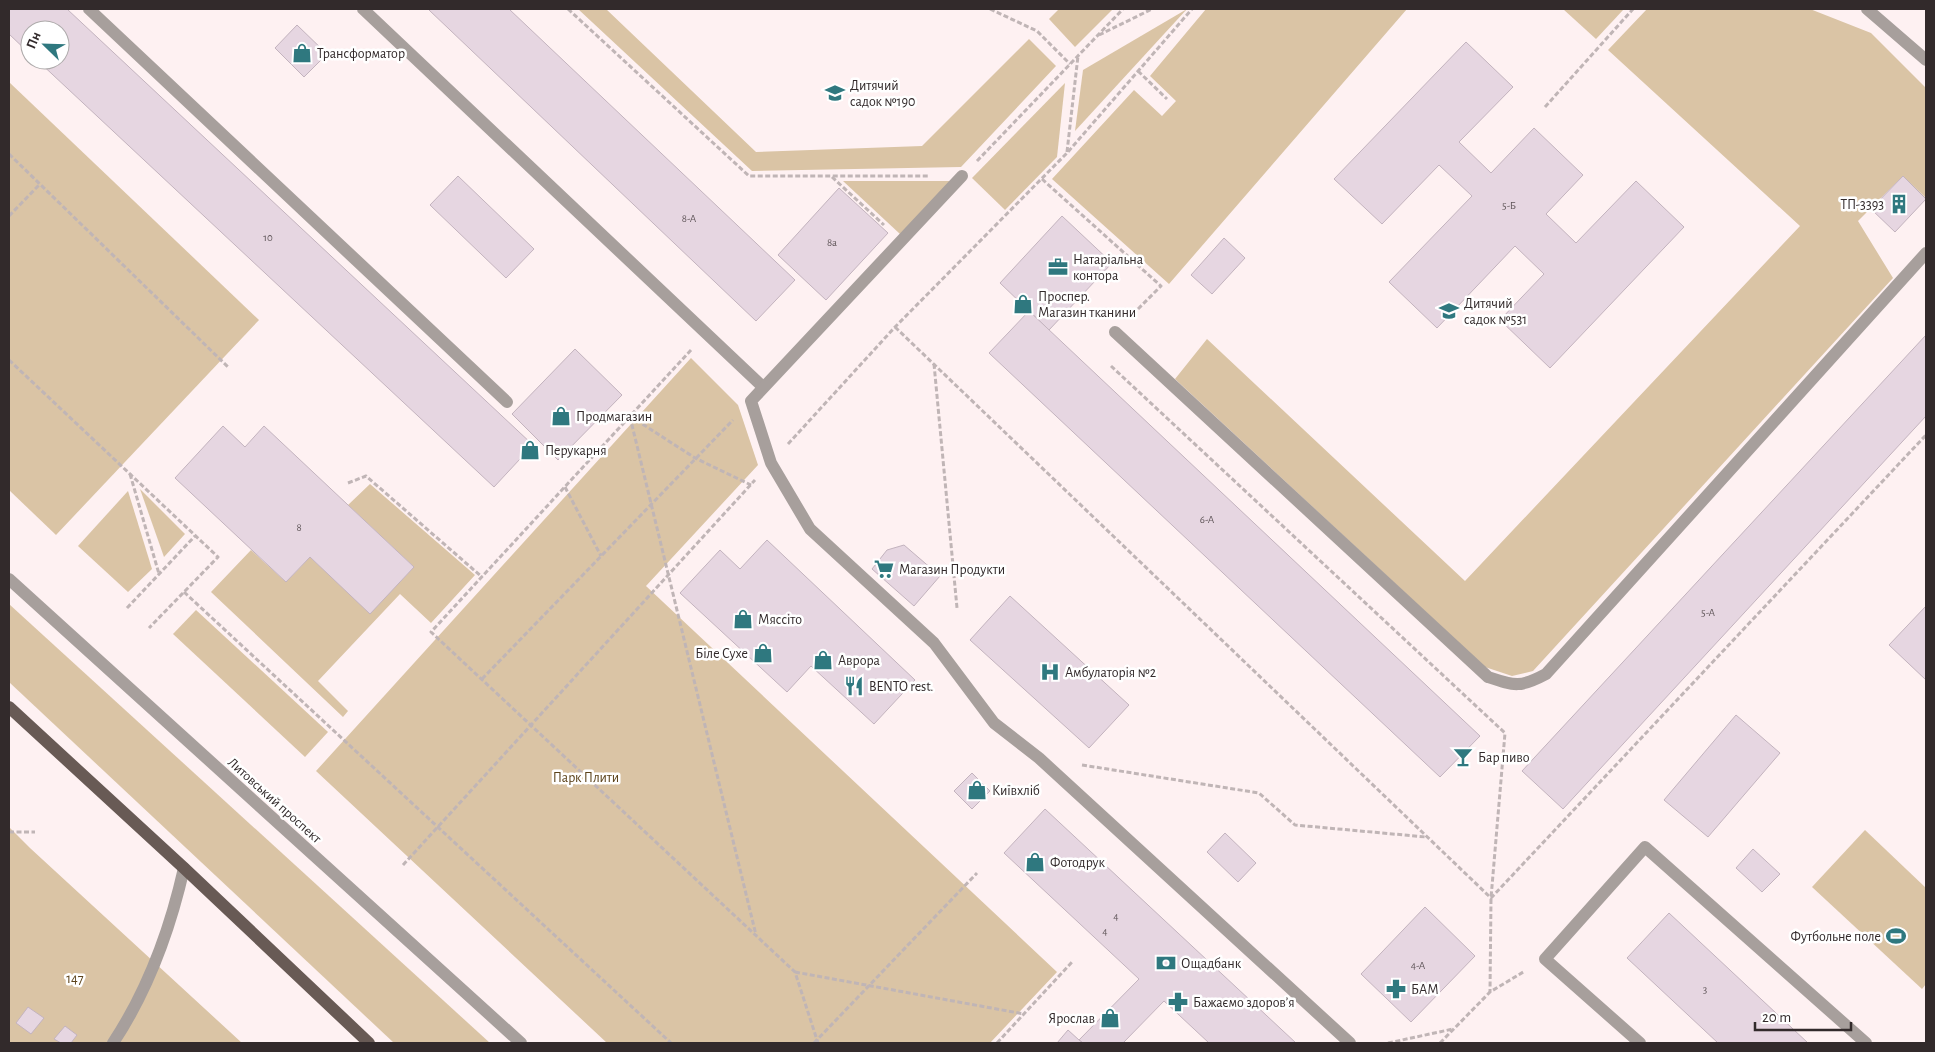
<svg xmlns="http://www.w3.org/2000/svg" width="1935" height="1052" viewBox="0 0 1935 1052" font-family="'Alegreya Sans',sans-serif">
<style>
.green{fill:#dac4a5}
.building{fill:#e6d6e1;stroke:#c3b3be}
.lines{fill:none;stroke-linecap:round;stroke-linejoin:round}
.path{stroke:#c0b5b6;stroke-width:3;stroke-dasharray:5 2.5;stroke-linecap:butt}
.service{stroke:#a79f9c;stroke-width:12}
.minor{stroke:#a79f9c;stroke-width:12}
.primary{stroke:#685a55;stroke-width:12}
.labels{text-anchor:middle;stroke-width:5;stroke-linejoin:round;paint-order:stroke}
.number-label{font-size:11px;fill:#5f5558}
.poi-label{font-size:14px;fill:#322a2b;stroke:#fff;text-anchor:start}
.park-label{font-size:14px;fill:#5c431b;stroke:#fff}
.street-label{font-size:14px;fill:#322a2b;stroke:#fff}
</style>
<rect width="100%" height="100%" fill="#fef1f2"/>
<g class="green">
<path d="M578,9H606L756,152L922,146L1029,39L1056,66L961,167L752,171Z"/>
<path d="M1059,9H1113L1075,47L1049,19Z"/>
<path d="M1187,9L1075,131L1083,70Z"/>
<path d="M1206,9H1407L1169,284L1052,179L1134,90L1162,116L1176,101L1150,76Z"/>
<path d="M1563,9H1624L1596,39Z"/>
<path d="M1647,9H1810L1871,33L1926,88V198L1903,176L1858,221L1893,278L1533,671L1512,676L1485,667L1175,379L1207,339L1465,581L1800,226L1608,50Z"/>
<path d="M9,82L259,320L56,535L9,490Z"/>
<path d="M1065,83L1057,157L1005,210L972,178Z"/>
<path d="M843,181H954L900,234Z"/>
<path d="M691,358L738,405L758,465L646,586L1057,972L990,1043H607L316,771Z"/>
<path d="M370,484L475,575L431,623L400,594L318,681L348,711L343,717L211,592L251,550L286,582L310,557L370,613L414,567L348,505Z"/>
<path d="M140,489L185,534L164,557Z"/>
<path d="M128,491L152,569L128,592L78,546Z"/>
<path d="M9,604L490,1043H394L9,682Z"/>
<path d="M196,610L328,732L305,757L173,634Z"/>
<path d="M9,827L30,848L242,1043H9Z"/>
<path d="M1865,830L1926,888V984L1922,989L1812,887Z"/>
</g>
<g class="building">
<path d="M9,9H67L533,445L494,487L37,60H60V30H30V54L9,34Z"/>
<path d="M430,9H509L795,280L756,321L429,10Z"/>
<path d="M297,25L327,54L304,77L275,48Z"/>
<path d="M1466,42L1513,87L1459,142L1491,173L1534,128L1583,175L1546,214L1576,243L1636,181L1684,227L1550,368L1500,320L1544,274L1515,246L1437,328L1389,282L1472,196L1439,165L1382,224L1334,179Z"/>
<path d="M458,176L534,249L506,278L430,205Z"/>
<path d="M1903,176L1926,199L1895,232L1871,209Z"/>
<path d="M839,188L888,233L826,300L778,255Z"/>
<path d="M1062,216L1112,263L1049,330L1000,283Z"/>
<path d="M1224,238L1245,258L1212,294L1191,275Z"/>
<path d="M1029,311L1480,736L1440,777L989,353Z"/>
<path d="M1926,335V416L1563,809L1522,771Z"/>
<path d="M575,349L622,395L558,460L512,414Z"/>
<path d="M223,426L245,447L264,426L414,567L370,614L310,557L286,582L175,478Z"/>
<path d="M767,540L915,680L874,724L811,666L787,692L680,593L720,550L740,569Z"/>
<path d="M904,545L940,576L914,606L872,569L887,550Z"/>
<path d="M1010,596L1129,705L1089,748L970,640Z"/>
<path d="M1926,606V680L1889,645Z"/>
<path d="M1736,715L1780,753L1708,837L1664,800Z"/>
<path d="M972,773L990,791L972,809L954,791Z"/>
<path d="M1045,809L1296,1043H1209L1164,1001L1123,1043H1083L1079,1040L1139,979L1004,853Z"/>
<path d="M1225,833L1256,863L1238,882L1207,852Z"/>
<path d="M1753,849L1780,874L1762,892L1736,868Z"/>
<path d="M1425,907L1475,956L1411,1022L1361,974Z"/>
<path d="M1669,913L1808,1043H1718L1627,958Z"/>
<path d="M28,1007L44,1018L31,1034L16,1023Z"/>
<path d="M65,1026L77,1035L71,1043H61L54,1039Z"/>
<path d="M1068,1030L1079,1040L1083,1043H1057Z"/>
</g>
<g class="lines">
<g class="path">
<path d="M568,9L749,176H930"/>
<path d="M990,9L1037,31L1070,64"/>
<path d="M1099,35L1152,9"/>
<path d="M1138,71L1167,99"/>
<path d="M1545,107L1633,9"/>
<path d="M1067,152L1078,56"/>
<path d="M9,154L228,367"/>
<path d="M977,161L1123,9"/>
<path d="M832,177L884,225"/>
<path d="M1042,179L1161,286L1131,316"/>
<path d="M9,216L40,184"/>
<path d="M895,327L1491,898L1926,435"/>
<path d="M691,350L431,632L795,972L818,1043"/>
<path d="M9,360L218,557L149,628"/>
<path d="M934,364L957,608"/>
<path d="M1111,366L1505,733L1491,898L1490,992"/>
<path d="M630,416L695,458L751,485"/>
<path d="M630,417L756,935"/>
<path d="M788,444L895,327L1067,153L1192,9"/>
<path d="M130,474L159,574"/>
<path d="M348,483L366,476L482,577"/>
<path d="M565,487L601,556"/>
<path d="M184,592L671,1043"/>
<path d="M127,608L195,536"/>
<path d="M482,679L733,420"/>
<path d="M1082,765L1259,793L1295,825L1426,837"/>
<path d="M9,832H35"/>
<path d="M403,865L755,480"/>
<path d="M795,972L1024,1014"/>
<path d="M814,1043L977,873"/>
<path d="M997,1043L1073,961"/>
<path d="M1388,1043L1453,1029"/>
<path d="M1440,1043L1490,992L1525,971"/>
</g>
<g class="service">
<path d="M89,9L507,402"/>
<path d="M363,9L763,387"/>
<path d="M1867,9L1926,60"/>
<path d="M962,176L751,401L771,463L810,529L934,643L994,723L1039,758L1350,1043"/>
<path d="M1115,332L1488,677C1515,686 1520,688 1546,674L1926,253"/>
<path d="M113,1043C148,990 170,930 184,868"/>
<path d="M1640,1043L1545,959L1645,847L1866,1043"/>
</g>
<path class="minor" d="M9,579L521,1043"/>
<path class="primary" d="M9,707L184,868L369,1043"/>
</g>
<defs>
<symbol id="shop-bare" viewBox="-9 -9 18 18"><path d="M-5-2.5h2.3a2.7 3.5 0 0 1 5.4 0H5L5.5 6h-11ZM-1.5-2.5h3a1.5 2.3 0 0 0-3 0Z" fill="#2f787f" stroke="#fff" stroke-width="2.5" paint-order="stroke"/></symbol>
<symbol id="school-bare" viewBox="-9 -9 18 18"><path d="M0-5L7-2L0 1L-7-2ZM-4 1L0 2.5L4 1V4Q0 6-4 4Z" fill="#2f787f" stroke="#fff" stroke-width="2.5" paint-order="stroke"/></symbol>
<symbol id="building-bare" viewBox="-9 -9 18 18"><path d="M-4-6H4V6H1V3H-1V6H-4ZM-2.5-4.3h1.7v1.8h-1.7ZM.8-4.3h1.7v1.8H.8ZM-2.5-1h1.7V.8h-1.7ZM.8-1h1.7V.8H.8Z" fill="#2f787f" stroke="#fff" stroke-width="2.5" paint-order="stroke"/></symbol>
<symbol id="office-bare" viewBox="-9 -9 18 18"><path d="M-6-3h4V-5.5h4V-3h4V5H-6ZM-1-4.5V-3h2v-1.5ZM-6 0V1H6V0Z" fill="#2f787f" stroke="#fff" stroke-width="2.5" paint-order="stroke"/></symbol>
<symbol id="supermarket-bare" viewBox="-9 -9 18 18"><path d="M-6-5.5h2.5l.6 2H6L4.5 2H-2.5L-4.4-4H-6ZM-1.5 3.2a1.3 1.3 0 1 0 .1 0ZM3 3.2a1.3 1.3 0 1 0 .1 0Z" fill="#2f787f" stroke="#fff" stroke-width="2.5" paint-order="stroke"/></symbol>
<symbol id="hospital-bare" viewBox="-9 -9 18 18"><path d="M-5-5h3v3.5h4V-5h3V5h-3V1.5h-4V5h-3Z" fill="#2f787f" stroke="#fff" stroke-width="2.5" paint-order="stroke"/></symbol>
<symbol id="restaurant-bare" viewBox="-9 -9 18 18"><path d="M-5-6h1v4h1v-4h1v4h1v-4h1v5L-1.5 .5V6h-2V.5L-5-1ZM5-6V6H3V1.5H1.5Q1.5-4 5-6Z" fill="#2f787f" stroke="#fff" stroke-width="2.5" paint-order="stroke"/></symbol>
<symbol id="bar-bare" viewBox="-9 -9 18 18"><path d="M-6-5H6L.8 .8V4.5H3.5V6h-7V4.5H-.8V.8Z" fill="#2f787f" stroke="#fff" stroke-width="2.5" paint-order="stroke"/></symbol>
<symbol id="stadium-bare" viewBox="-9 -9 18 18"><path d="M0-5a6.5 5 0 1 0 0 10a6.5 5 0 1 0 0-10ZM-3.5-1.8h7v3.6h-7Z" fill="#2f787f" stroke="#fff" stroke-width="2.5" paint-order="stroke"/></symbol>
<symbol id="bank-bare" viewBox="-9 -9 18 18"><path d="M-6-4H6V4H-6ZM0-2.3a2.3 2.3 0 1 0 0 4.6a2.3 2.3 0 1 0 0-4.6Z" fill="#2f787f" stroke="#fff" stroke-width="2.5" paint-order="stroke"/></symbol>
<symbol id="pharmacy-bare" viewBox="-9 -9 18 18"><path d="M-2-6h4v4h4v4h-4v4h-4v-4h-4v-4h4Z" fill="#2f787f" stroke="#fff" stroke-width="2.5" paint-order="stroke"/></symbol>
</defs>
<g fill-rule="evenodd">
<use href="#shop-bare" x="288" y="39" width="28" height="28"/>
<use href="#school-bare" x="821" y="79" width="28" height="28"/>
<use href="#building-bare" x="1885" y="190" width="28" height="28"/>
<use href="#office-bare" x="1044" y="253" width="28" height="28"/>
<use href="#shop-bare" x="1009" y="290" width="28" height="28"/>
<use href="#school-bare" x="1435" y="297" width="28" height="28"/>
<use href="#shop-bare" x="547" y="402" width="28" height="28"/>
<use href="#shop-bare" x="516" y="436" width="28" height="28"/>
<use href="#supermarket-bare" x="870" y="555" width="28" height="28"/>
<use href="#shop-bare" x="729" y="605" width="28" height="28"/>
<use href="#shop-bare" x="749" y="639" width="28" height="28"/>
<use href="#shop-bare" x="809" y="646" width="28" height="28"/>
<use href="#hospital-bare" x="1036" y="658" width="28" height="28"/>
<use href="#restaurant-bare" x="840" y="672" width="28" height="28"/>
<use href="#bar-bare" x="1449" y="743" width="28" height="28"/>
<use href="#shop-bare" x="963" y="776" width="28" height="28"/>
<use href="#shop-bare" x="1021" y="848" width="28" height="28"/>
<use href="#stadium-bare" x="1882" y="922" width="28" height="28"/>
<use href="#bank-bare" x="1152" y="949" width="28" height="28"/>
<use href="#pharmacy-bare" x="1382" y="975" width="28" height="28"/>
<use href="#pharmacy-bare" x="1164" y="988" width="28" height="28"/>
<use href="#shop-bare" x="1096" y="1004" width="28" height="28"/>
</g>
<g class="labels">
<g class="number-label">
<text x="1509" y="209">5-Б</text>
<text x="689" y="222">8-А</text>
<text x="268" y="241">10</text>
<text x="832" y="246">8а</text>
<text x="1207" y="523">6-А</text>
<text x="299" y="531">8</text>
<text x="1708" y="616">5-А</text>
<text x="1116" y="920">4</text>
<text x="1105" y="935">4</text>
<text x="1418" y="969">4-А</text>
<text x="1705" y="993">3</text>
</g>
<g class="poi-label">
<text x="317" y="58">Трансформатор</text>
<text x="850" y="90">Дитячий<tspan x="850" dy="16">садок №190</tspan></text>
<text x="1884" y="209" text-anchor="end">ТП-3393</text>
<text x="1073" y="264">Натаріальна<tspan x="1073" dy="16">контора</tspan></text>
<text x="1038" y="301">Проспер.<tspan x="1038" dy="16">Магазин тканини</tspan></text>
<text x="1464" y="308">Дитячий<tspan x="1464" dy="16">садок №531</tspan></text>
<text x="576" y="421">Продмагазин</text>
<text x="545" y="455">Перукарня</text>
<text x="899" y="574">Магазин Продукти</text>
<text x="758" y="624">Мяссіто</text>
<text x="748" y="658" text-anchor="end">Біле Сухе</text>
<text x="838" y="665">Аврора</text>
<text x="1065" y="677">Амбулаторія №2</text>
<text x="869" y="691">BENTO rest.</text>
<text x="1478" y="762">Бар пиво</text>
<text x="992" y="795">Київхліб</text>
<text x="1050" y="867">Фотодрук</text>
<text x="1881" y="941" text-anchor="end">Футбольне поле</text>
<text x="1181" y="968">Ощадбанк</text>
<text x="1411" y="994">БАМ</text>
<text x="1193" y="1007">Бажаємо здоровʼя</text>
<text x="1095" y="1023" text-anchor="end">Ярослав</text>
</g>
<g class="park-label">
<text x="586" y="782">Парк Плити</text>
<text x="75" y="983">147</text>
</g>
<g class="street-label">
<text transform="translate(275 800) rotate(42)" y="5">Литовський проспект</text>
</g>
</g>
<rect width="1935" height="1052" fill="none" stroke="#322a2b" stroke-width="20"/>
<g transform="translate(45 45) rotate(293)"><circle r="24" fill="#ffffff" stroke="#adaaaa"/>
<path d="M0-4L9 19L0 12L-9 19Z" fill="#2f787f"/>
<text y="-8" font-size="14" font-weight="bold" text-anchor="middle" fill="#322a2b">Пн</text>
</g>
<path d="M1755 1022v8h96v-8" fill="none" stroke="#322a2b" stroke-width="2.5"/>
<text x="1762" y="1022" font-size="15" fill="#322a2b" stroke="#ffffff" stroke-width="4" paint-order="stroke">20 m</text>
</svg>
